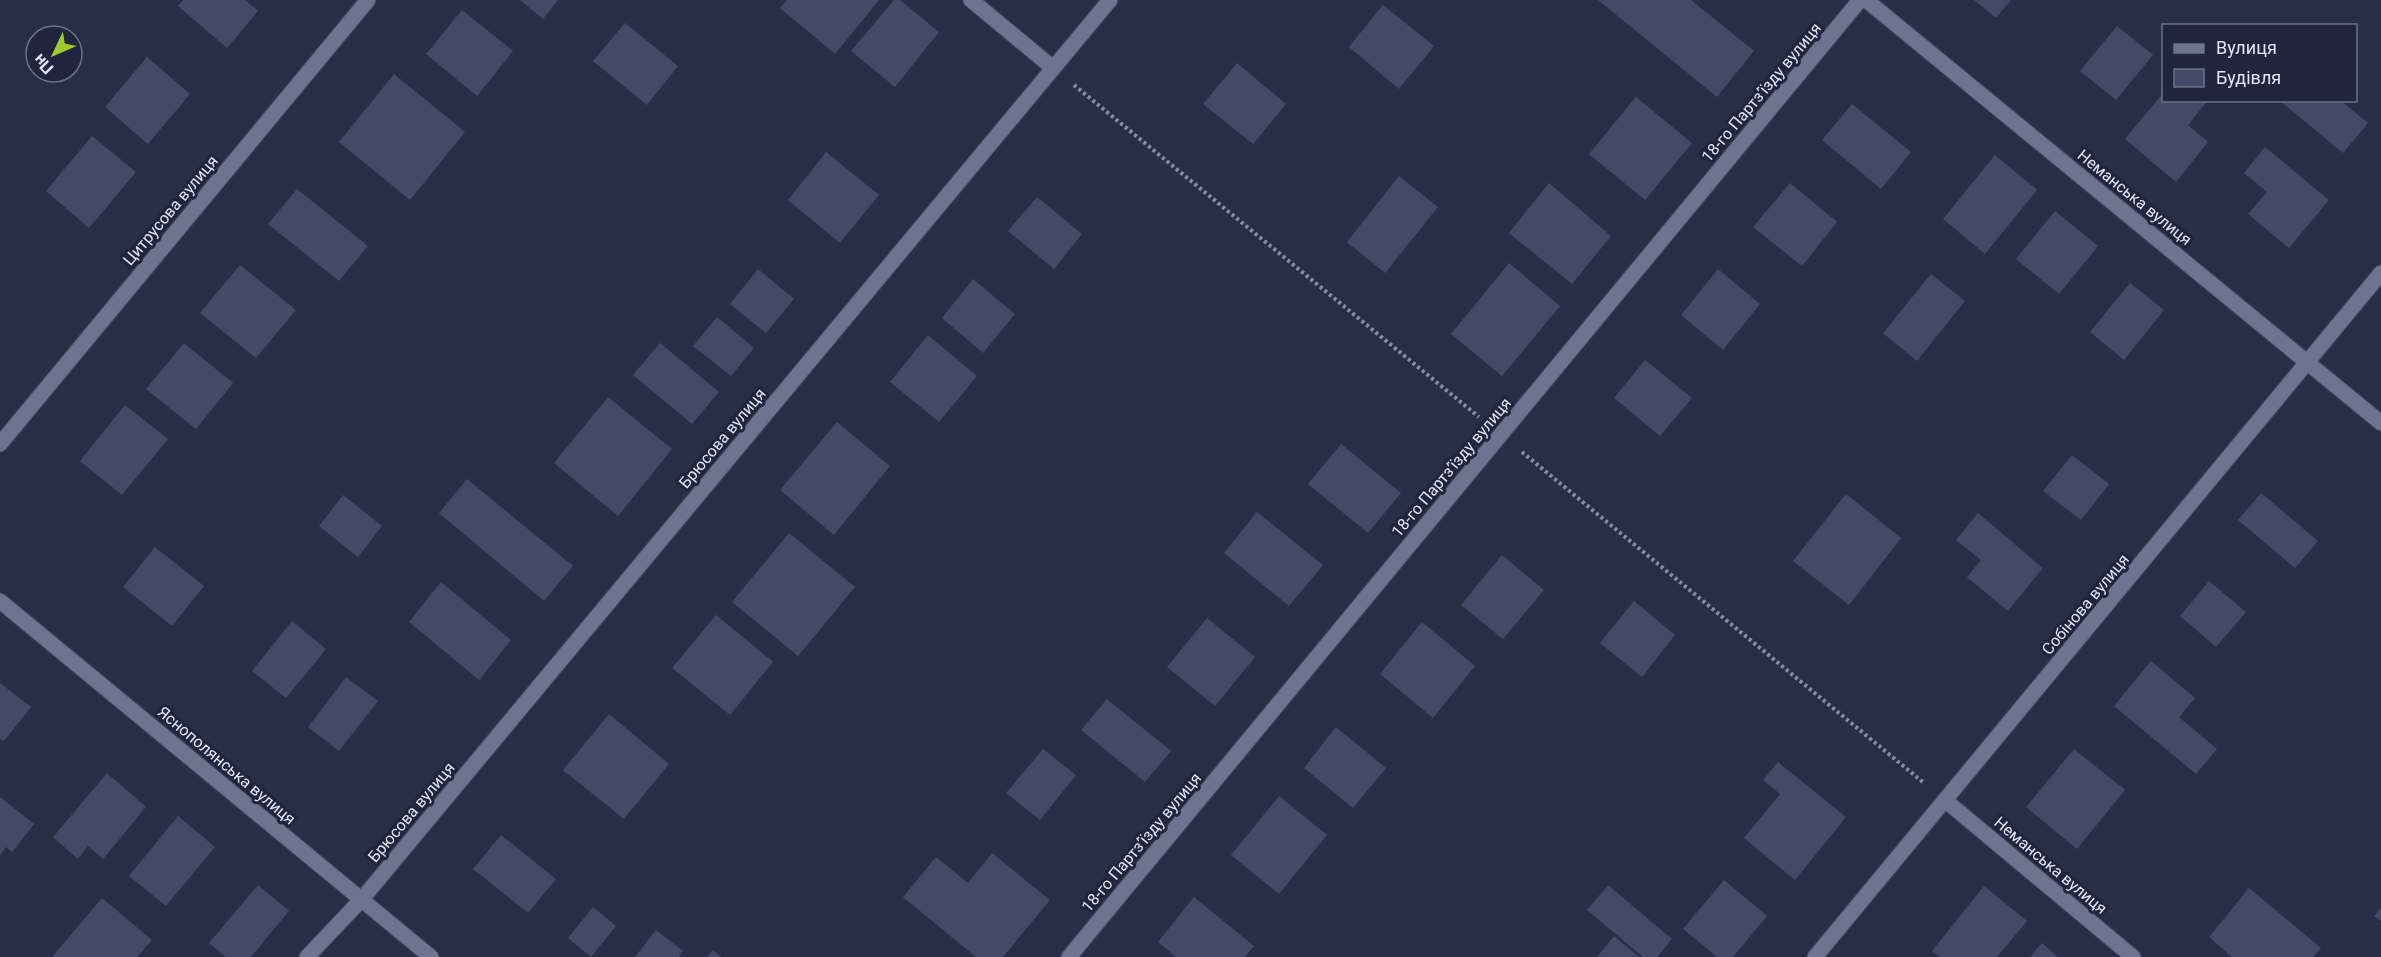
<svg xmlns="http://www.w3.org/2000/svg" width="2381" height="957" viewBox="0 0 2381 957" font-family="Roboto,sans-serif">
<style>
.building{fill:#444a65}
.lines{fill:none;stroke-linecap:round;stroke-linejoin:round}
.minor-casing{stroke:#44485d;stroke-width:17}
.path{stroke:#898da1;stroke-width:4;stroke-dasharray:3 3;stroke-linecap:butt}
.minor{stroke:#6d7490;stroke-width:15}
.labels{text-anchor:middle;stroke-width:6;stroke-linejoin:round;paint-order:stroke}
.street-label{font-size:16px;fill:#e2e6f6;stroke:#20243c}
</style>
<rect width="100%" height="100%" fill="#292e47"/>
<g class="building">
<path d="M183,0H245L258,11L227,48L178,6Z"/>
<path d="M520,0H558L543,19Z"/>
<path d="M787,0H879L835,54L780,8Z"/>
<path d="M894,0H900L939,32L895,87L851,51Z"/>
<path d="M1598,0H1691L1754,51L1717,97Z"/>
<path d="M1974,0H2011L1996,18Z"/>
<path d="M1383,5L1434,46L1399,89L1349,47Z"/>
<path d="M462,10L513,51L477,96L426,54Z"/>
<path d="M625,23L678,66L647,105L593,61Z"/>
<path d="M2117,26L2153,55L2116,100L2080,71Z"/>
<path d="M147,57L190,94L148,144L105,107Z"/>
<path d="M1237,63L1286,104L1253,144L1203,104Z"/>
<path d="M394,74L465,132L410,200L339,142Z"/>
<path d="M2164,92V100H2208L2188,125L2208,142L2176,182L2125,139Z"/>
<path d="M1636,97L1692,143L1645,200L1589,154Z"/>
<path d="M2279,100H2340L2368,123L2343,153Z"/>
<path d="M1852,104L1911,152L1881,189L1822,140Z"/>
<path d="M92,136L136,172L89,228L46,191Z"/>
<path d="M2265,147L2329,200L2289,248L2248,214L2267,192L2244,173Z"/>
<path d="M826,152L879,195L840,243L788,200Z"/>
<path d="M1995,155L2037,190L1985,254L1943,219Z"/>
<path d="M1399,176L1438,207L1385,273L1347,242Z"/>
<path d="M1549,183L1611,236L1572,284L1509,233Z"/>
<path d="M1790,183L1837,222L1802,266L1753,227Z"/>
<path d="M297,189L368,246L339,281L268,224Z"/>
<path d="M1037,197L1082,234L1054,269L1008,231Z"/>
<path d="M2055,211L2098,246L2059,294L2016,259Z"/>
<path d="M1509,263L1560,306L1502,376L1451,334Z"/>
<path d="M240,265L296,310L256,358L200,313Z"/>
<path d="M758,269L794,299L766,333L730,304Z"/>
<path d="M1718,269L1760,304L1723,350L1681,315Z"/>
<path d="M1931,274L1965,301L1917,361L1883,333Z"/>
<path d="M973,279L1015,314L983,353L942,318Z"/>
<path d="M2130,283L2164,310L2124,360L2090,332Z"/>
<path d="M717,317L754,348L731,376L693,346Z"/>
<path d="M928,335L977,376L939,422L890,382Z"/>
<path d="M184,343L233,383L196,429L146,389Z"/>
<path d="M660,343L719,392L692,424L633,375Z"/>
<path d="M1645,360L1692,398L1660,436L1614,398Z"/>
<path d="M608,397L672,449L618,516L554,463Z"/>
<path d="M125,405L168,439L122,495L80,461Z"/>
<path d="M837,422L890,466L834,535L780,490Z"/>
<path d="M1341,444L1401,493L1368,533L1308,484Z"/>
<path d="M2072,455L2109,484L2081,520L2043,491Z"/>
<path d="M467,479L573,566L544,601L439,513Z"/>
<path d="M2261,493L2318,541L2295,568L2238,520Z"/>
<path d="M1846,494L1901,538L1849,605L1793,561Z"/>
<path d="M343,495L382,526L358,557L319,526Z"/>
<path d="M1257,512L1323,565L1289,606L1224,553Z"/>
<path d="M1978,513L2043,568L2008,611L1967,577L1981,560L1956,540Z"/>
<path d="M789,533L855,587L798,656L732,602Z"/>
<path d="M155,547L204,586L172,626L123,587Z"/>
<path d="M1502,555L1544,590L1503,639L1461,605Z"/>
<path d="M2209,581L2246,612L2216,647L2180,616Z"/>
<path d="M441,582L511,640L479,680L409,622Z"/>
<path d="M1634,601L1675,635L1642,677L1600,643Z"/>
<path d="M716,615L773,662L730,715L672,668Z"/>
<path d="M1207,618L1255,657L1215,706L1167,667Z"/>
<path d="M292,621L326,649L286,698L252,671Z"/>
<path d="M1422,622L1475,666L1433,718L1380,674Z"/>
<path d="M2151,661L2195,698L2179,717L2217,749L2196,774L2114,706Z"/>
<path d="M346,677L378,701L339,751L308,727Z"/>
<path d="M0,683L31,707L4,741L0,739Z"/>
<path d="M1107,699L1171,751L1145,782L1081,730Z"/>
<path d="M609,714L669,764L624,819L563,770Z"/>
<path d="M1336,727L1386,768L1353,808L1304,768Z"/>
<path d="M1043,749L1076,775L1040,820L1006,793Z"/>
<path d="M2074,749L2125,790L2077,849L2026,807Z"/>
<path d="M1778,762L1846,817L1795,880L1744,838L1780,794L1763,780Z"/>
<path d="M107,773L146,807L103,859L88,846L78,859L53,837Z"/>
<path d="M1279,796L1327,835L1279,894L1231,855Z"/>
<path d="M0,797L34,824L12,852L6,847L0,855Z"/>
<path d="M178,816L215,847L166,906L129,876Z"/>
<path d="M501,835L556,879L528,913L473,869Z"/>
<path d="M992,853L1050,900L1003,957H976L903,897L936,857L968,883Z"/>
<path d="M1724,880L1767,916L1733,957H1717L1683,929Z"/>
<path d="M258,885L289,911L251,957H226L209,943Z"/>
<path d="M1608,885L1672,939L1657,957H1643L1587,910Z"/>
<path d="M1984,886L2027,921L1997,957H1940L1932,951Z"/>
<path d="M2249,888L2321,948L2313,957H2232L2209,937Z"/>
<path d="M1194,897L1254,946L1245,957H1176L1158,942Z"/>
<path d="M102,898L152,940L137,957H52Z"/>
<path d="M593,907L616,926L591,957L568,938Z"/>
<path d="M2381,908V921L2374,916Z"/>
<path d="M656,930L683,951L679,957H635Z"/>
<path d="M1614,936L1639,957H1597Z"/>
<path d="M2042,943L2058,957H2030Z"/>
<path d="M713,950L721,957H707Z"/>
</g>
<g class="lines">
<defs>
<g id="minor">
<path d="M971,0L1053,68"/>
<path d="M1866,0L2381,423"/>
<path d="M0,444L368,0"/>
<path d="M0,601L431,957"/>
<path d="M1946,801L2133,957"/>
<path d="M307,957L362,899L1110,0"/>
<path d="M1069,957L1860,0"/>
<path d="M1815,957L2381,273"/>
</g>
</defs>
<use href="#minor" class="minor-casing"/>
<g class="path">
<path d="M1074,85L1479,417"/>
<path d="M1522,452L1924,783"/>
</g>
<use href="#minor" class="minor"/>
</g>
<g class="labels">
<g class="street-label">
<text transform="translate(1761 92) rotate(-50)" y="6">18-го Партз’їзду вулиця</text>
<text transform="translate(2135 197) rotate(39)" y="6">Неманська вулиця</text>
<text transform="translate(170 210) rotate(-50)" y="6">Цитрусова вулиця</text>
<text transform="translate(722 438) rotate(-50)" y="6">Брюсова вулиця</text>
<text transform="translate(1451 467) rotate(-50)" y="6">18-го Партз’їзду вулиця</text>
<text transform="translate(2085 604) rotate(-50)" y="6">Собінова вулиця</text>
<text transform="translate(227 765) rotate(40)" y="6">Яснополянська вулиця</text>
<text transform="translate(411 812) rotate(-50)" y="6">Брюсова вулиця</text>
<text transform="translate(1141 842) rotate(-50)" y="6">18-го Партз’їзду вулиця</text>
<text transform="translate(2051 865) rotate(40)" y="6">Неманська вулиця</text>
</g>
</g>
<rect x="2162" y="24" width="195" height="78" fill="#20243c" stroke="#6e7286" stroke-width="1.5"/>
<rect x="2174" y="44" width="30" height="9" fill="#6d7490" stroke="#6e7286" stroke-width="1.5"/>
<text x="2216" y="54" font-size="18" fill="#e2e6f6">Вулиця</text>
<rect x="2174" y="69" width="30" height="18" fill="#444a65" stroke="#6e7286" stroke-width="1.5"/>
<text x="2216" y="84" font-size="18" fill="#e2e6f6">Будівля</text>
<g transform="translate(54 54) rotate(226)"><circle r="28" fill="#20243c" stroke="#6e7286" stroke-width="1.5"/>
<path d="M0-4.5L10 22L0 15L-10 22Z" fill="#9eca2e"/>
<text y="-9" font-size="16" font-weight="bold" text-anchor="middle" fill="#e2e6f6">Пн</text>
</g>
</svg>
